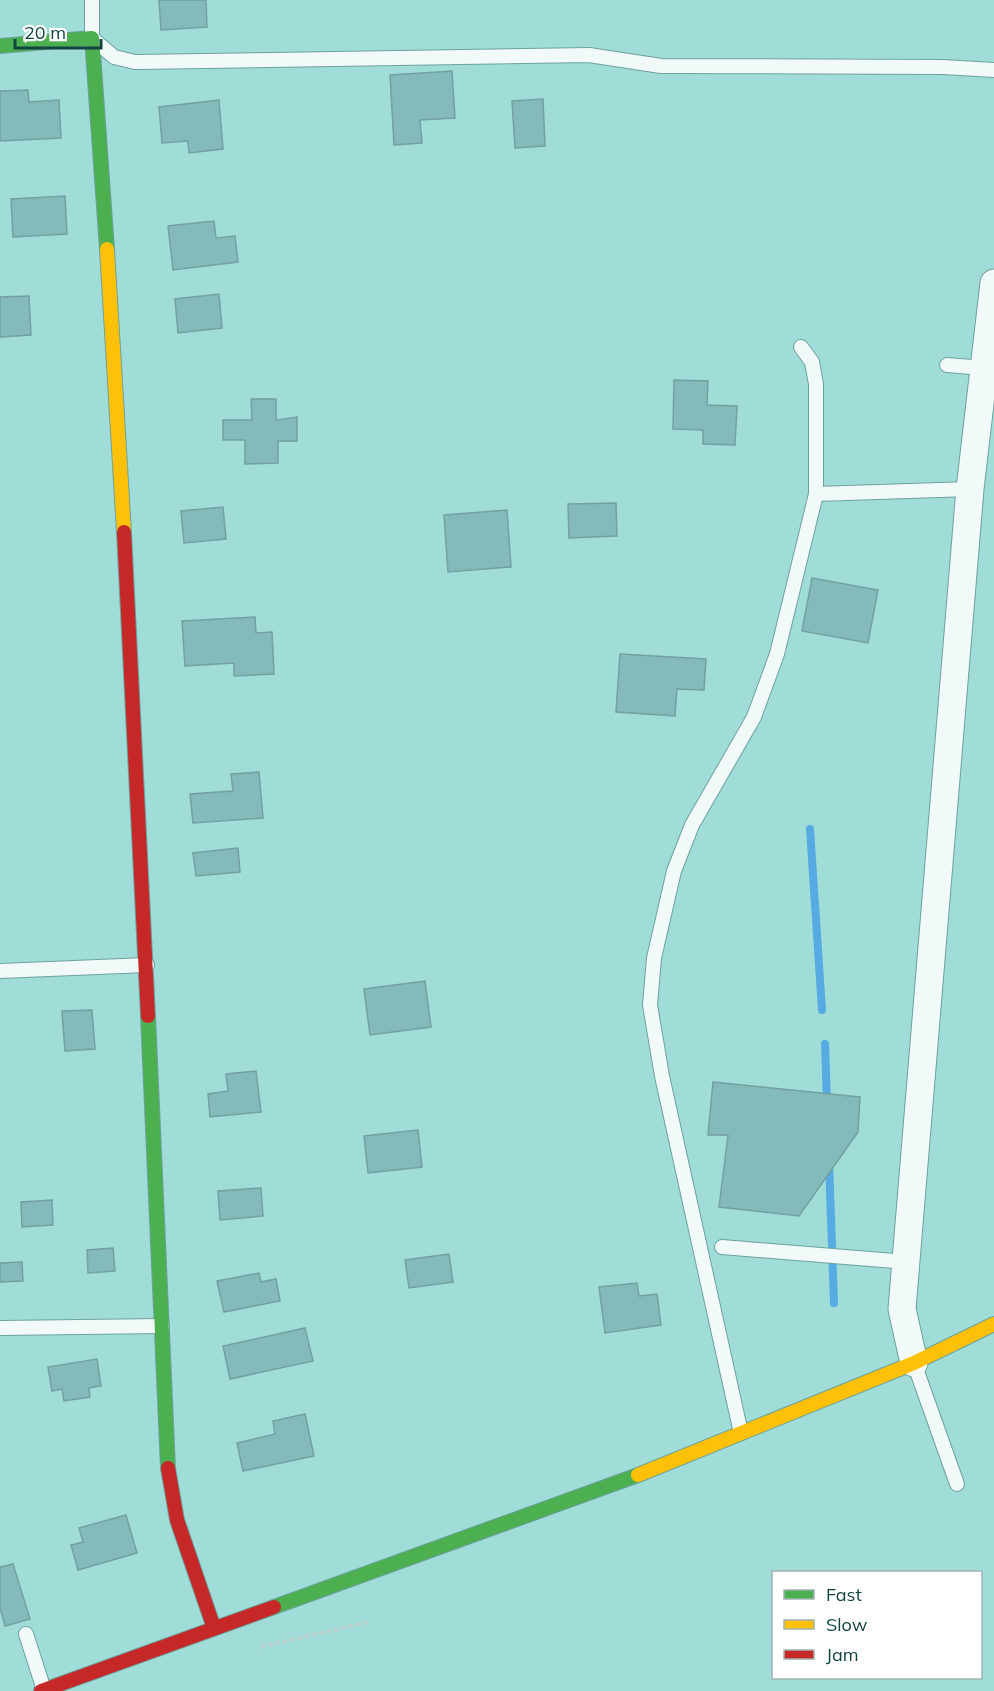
<svg xmlns="http://www.w3.org/2000/svg" width="994" height="1691" viewBox="0 0 994 1691" font-family="Mulish,sans-serif">
<style>
.lines{fill:none;stroke-linecap:round;stroke-linejoin:round}
.stream{stroke:#55abe2;stroke-width:8}
.building{fill:#83babb;stroke:#73a0a0;stroke-width:1.5}
.lane-casing{stroke:#6da29e;stroke-width:16}
.street-casing{stroke:#6da29e;stroke-width:29}
.fast-casing{stroke:#6da29e;stroke-width:16}
.slow-casing{stroke:#6da29e;stroke-width:16}
.jam-casing{stroke:#6da29e;stroke-width:16}
.path{stroke:#bacecc;stroke-width:4;stroke-dasharray:4.5 3;stroke-linecap:butt}
.lane{stroke:#f1faf9;stroke-width:14}
.street{stroke:#f1faf9;stroke-width:27}
.fast{stroke:#4caf50;stroke-width:14}
.slow{stroke:#ffc107;stroke-width:14}
.jam{stroke:#c62828;stroke-width:14}
</style>
<rect width="100%" height="100%" fill="#a0ddd8"/>
<g class="lines">
<g class="stream">
<path d="M810,829L822,1010"/>
<path d="M825,1044L827,1104"/>
<path d="M829,1161L834,1303"/>
</g>
</g>
<g class="building">
<path d="M159,0H206L207,27L161,30Z"/>
<path d="M452,71L455,118L420,120L422,143L394,145L390,75Z"/>
<path d="M28,90L29,102L59,100L61,138L0,141V91Z"/>
<path d="M543,99L545,146L515,148L512,101Z"/>
<path d="M219,100L223,149L189,153L188,141L162,143L159,107Z"/>
<path d="M65,196L67,234L13,237L11,199Z"/>
<path d="M214,221L216,238L235,236L238,262L173,270L168,226Z"/>
<path d="M219,294L222,328L178,333L175,299Z"/>
<path d="M29,296L31,335L0,337V297Z"/>
<path d="M674,380L708,381L707,405L737,406L735,445L703,444V430L673,429Z"/>
<path d="M251,399H276V420L297,417V441H278V463L245,464V440H223V420H252Z"/>
<path d="M616,503L617,536L569,538L568,504Z"/>
<path d="M223,507L226,539L184,543L181,511Z"/>
<path d="M507,510L511,567L448,572L444,515Z"/>
<path d="M812,578L878,590L868,643L802,631Z"/>
<path d="M255,617L256,633L272,632L274,674L234,676V663L185,666L182,621Z"/>
<path d="M620,654L706,659L704,690L677,689L675,716L616,712Z"/>
<path d="M259,772L263,818L193,823L190,794L233,791L231,774Z"/>
<path d="M238,848L240,872L196,876L193,853Z"/>
<path d="M425,981L431,1027L370,1035L364,989Z"/>
<path d="M92,1010L95,1049L65,1051L62,1011Z"/>
<path d="M256,1071L261,1112L210,1117L208,1094L228,1091L226,1074Z"/>
<path d="M713,1082L860,1097L858,1132L799,1216L719,1207L728,1135H708Z"/>
<path d="M418,1130L422,1167L368,1173L364,1136Z"/>
<path d="M261,1188L263,1216L220,1220L218,1191Z"/>
<path d="M52,1200L53,1225L22,1227L21,1202Z"/>
<path d="M113,1248L115,1271L88,1273L87,1250Z"/>
<path d="M449,1254L453,1282L409,1288L405,1260Z"/>
<path d="M22,1262L23,1281L0,1282V1263Z"/>
<path d="M259,1273L261,1282L276,1279L280,1301L224,1312L217,1281Z"/>
<path d="M637,1283L639,1296L657,1294L661,1325L605,1333L599,1287Z"/>
<path d="M305,1328L313,1361L230,1379L223,1346Z"/>
<path d="M97,1359L101,1386L89,1388L90,1397L64,1401L62,1389L52,1391L48,1367Z"/>
<path d="M305,1414L314,1456L243,1471L237,1443L275,1434L273,1421Z"/>
<path d="M126,1515L137,1553L78,1570L71,1545L83,1542L79,1528Z"/>
<path d="M13,1564L30,1619L5,1626L0,1608V1567Z"/>
</g>
<g class="lines">
<defs>
<g id="lane">
<path d="M92,0V38L114,57L135,62L589,55L661,66L943,67L994,70"/>
<path d="M947,365L984,368"/>
<path d="M816,494L970,489"/>
<path d="M0,971L147,965"/>
<path d="M722,1247L907,1262"/>
<path d="M0,1328L162,1326"/>
<path d="M914,1363L957,1484"/>
<path d="M741,1433L662,1076L650,1005L654,958L674,871L692,825L754,717L777,654L816,494V384L812,362L801,347"/>
<path d="M26,1634L44,1690"/>
</g>
<path id="street" d="M914,1363L902,1309L970,489L994,283"/>
<g id="fast">
<path d="M0,46L92,38L107,249"/>
<path d="M148,1016L168,1468"/>
<path d="M274,1607L638,1475"/>
</g>
<g id="slow">
<path d="M107,249L124,532"/>
<path d="M638,1475L914,1363L994,1324"/>
</g>
<g id="jam">
<path d="M124,532L148,1016"/>
<path d="M168,1468L177,1520L214,1628"/>
<path d="M41,1691L274,1607"/>
</g>
</defs>
<use href="#lane" class="lane-casing"/>
<use href="#street" class="street-casing"/>
<use href="#fast" class="fast-casing"/>
<use href="#slow" class="slow-casing"/>
<use href="#jam" class="jam-casing"/>
<path class="path" d="M261,1647L368,1622"/>
<use href="#lane" class="lane"/>
<use href="#street" class="street"/>
<use href="#fast" class="fast"/>
<use href="#slow" class="slow"/>
<use href="#jam" class="jam"/>
</g>
<rect x="772" y="1571" width="210" height="108" fill="#ffffff" stroke="#a0b4b3" stroke-width="1.5"/>
<rect x="784" y="1590" width="30" height="9" fill="#4caf50" stroke="#a0b4b3" stroke-width="1.5"/>
<text x="826" y="1601" font-size="18" fill="#124440">Fast</text>
<rect x="784" y="1620" width="30" height="9" fill="#ffc107" stroke="#a0b4b3" stroke-width="1.5"/>
<text x="826" y="1631" font-size="18" fill="#124440">Slow</text>
<rect x="784" y="1650" width="30" height="9" fill="#c62828" stroke="#a0b4b3" stroke-width="1.5"/>
<text x="826" y="1661" font-size="18" fill="#124440">Jam</text>
<path d="M15 39v9h86v-9" fill="none" stroke="#124440" stroke-width="3"/>
<text x="24" y="39" font-size="18" fill="#124440" stroke="#ffffff" stroke-width="4.5" paint-order="stroke">20 m</text>
</svg>
